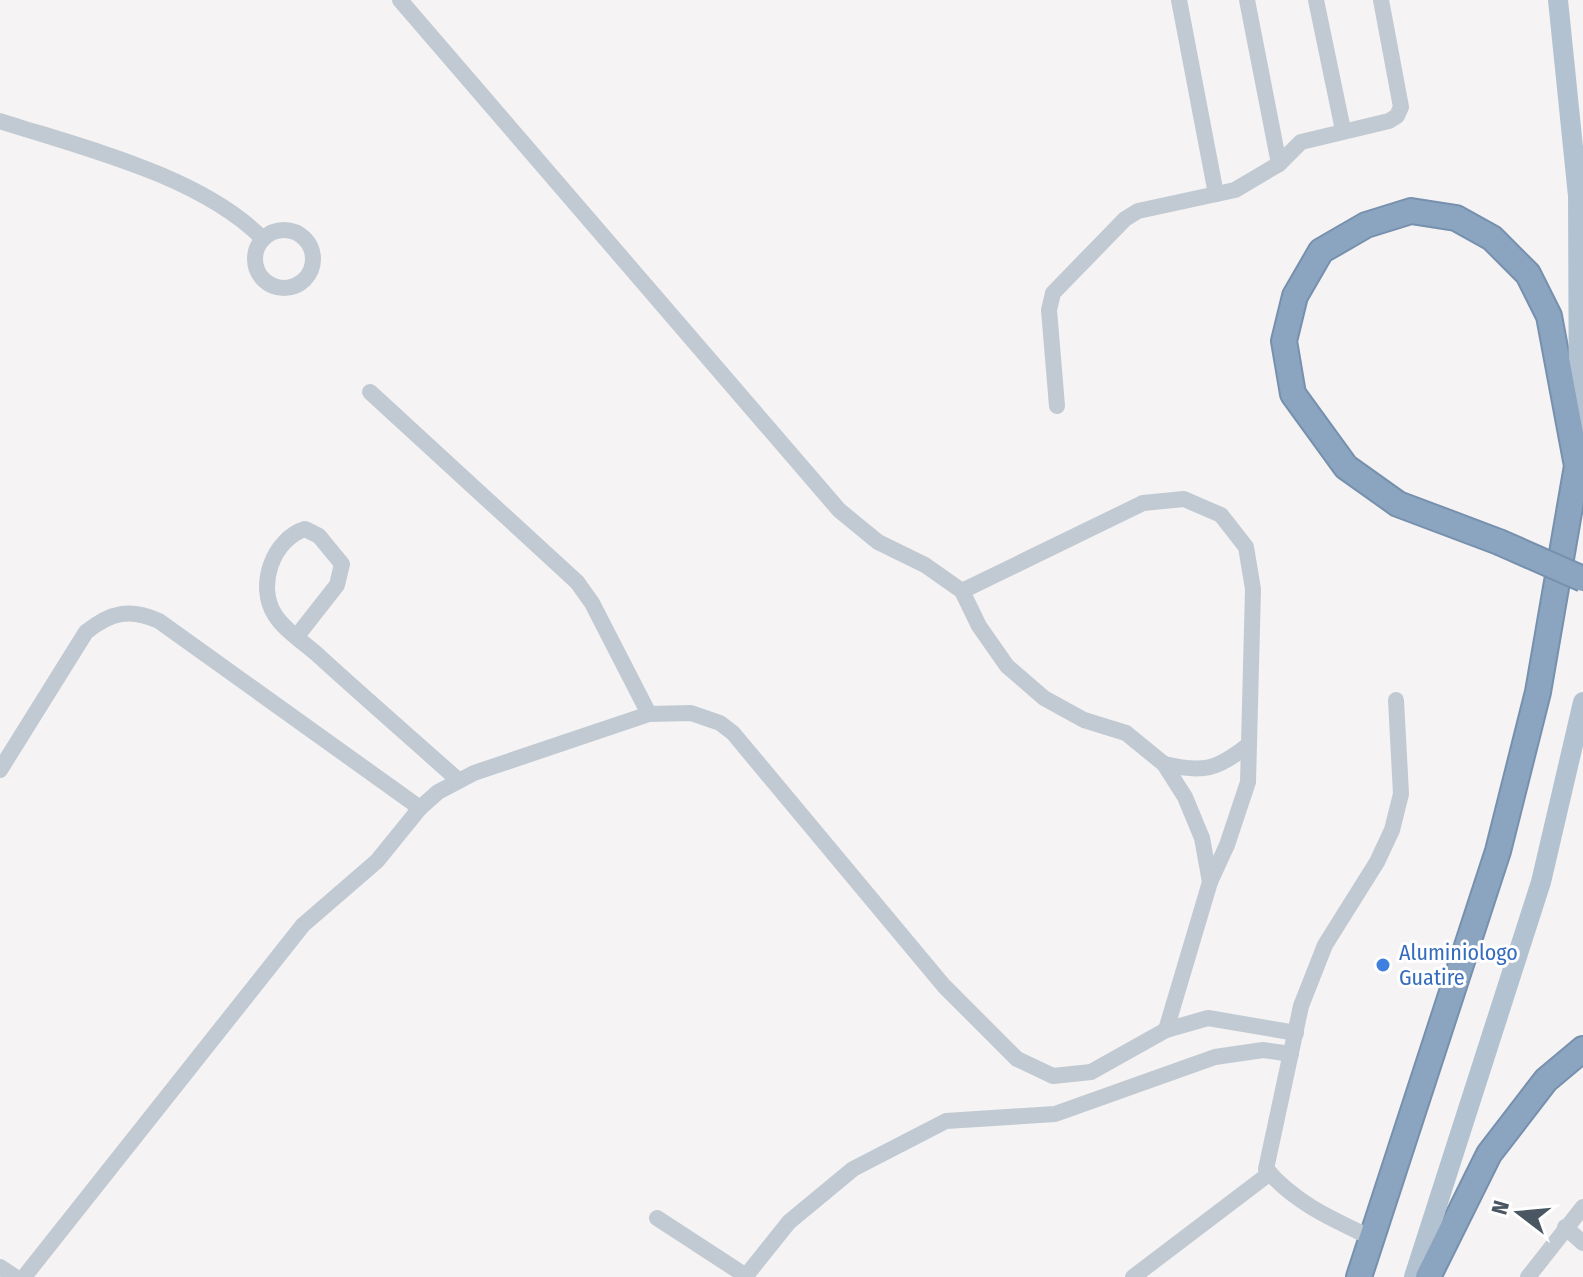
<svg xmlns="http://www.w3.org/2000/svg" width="1583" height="1277" viewBox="0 0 1583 1277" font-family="'Fira Sans Condensed',sans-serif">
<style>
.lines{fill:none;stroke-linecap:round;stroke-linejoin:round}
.highway-casing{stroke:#7690ad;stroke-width:28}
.minor{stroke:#c1cad2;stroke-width:16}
.major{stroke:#b3c2d1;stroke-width:20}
.highway{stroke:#8ba5c1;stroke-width:24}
.highway-bridge-casing{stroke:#7690ad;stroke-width:28;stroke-linecap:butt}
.highway-bridge{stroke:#8ba5c1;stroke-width:24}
.shop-dot{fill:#3f7fe0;stroke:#fff;stroke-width:3}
.labels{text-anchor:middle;stroke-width:6;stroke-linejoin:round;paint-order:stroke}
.shop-label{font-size:22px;fill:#366cbe;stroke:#fff;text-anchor:start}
</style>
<rect width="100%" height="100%" fill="#f5f3f3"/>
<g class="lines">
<defs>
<g id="highway">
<path d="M1359,1277L1498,851L1538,692L1577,466L1549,316L1528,274L1492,238L1456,218L1411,211L1366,225L1321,251L1295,296L1284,341L1293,394L1346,467L1398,504L1499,542"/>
<path d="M1428,1277L1489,1154L1546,1080L1583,1049"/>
</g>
</defs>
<use href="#highway" class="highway-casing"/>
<g class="minor">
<path d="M400,0L839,510L878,542L925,565L962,591L979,626L1007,666L1044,698L1084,720L1126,733L1164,764L1185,797L1202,838L1210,882L1166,1030"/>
<path d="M1179,0L1216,194"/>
<path d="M1247,0L1279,164"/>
<path d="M1316,0L1343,130"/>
<path d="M0,121C84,148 201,176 263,239"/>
<circle cx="284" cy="259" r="29"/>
<path d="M370,392L577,582L592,603L649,714"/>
<path d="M1057,406L1049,310L1053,293L1125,219L1138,211L1235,190L1279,164L1301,142L1389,121L1397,116L1401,107L1381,0"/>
<path d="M962,591L1143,503L1184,499L1221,515L1246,547L1253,589L1248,782L1227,845L1210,882"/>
<path d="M297,636L337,585L342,564L319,536L305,529C273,539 256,586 275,615C285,631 306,644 320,657C365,698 411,738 457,779"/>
<path d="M1164,764C1203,773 1217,770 1248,745"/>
<path d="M0,770L86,632C111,612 130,608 159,621L420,808"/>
<path d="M657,1218L746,1276"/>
<path d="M1565,1227L1583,1243"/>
<path d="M1372,1238C1332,1219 1295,1203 1266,1169L1301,1006L1325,945L1377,862L1392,830L1401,794L1396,700"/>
<path d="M0,1267L15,1277"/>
<path d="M24,1277L303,925L377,861L420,808L438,792L474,773L649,714L691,713L720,723L733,733L944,986L1017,1059L1053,1076L1091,1072L1166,1030L1208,1018L1296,1033"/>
<path d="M745,1277L789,1222L853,1169L946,1121L1055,1114L1215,1057L1263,1050L1291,1054"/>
<path d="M1133,1277L1270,1173"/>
<path d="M1528,1277L1583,1207"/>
</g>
<g class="major">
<path d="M1558,0L1578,196L1579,447"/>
<path d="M1414,1277L1541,882L1583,702"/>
</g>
<use href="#highway" class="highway"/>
<defs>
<path id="highway-bridge" d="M1499,542L1583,579"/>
</defs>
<use href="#highway-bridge" class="highway-bridge-casing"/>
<use href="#highway-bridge" class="highway-bridge"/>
</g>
<circle class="shop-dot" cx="1383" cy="965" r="8"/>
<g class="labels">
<g class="shop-label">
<text x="1399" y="960">Aluminiologo<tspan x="1399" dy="25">Guatire</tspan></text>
</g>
</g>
<g transform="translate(1519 1213) rotate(286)" stroke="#ffffff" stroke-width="6" paint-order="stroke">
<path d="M0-6L14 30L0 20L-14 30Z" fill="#4a5661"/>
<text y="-12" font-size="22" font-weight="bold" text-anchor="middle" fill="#4a5661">N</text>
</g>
</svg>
